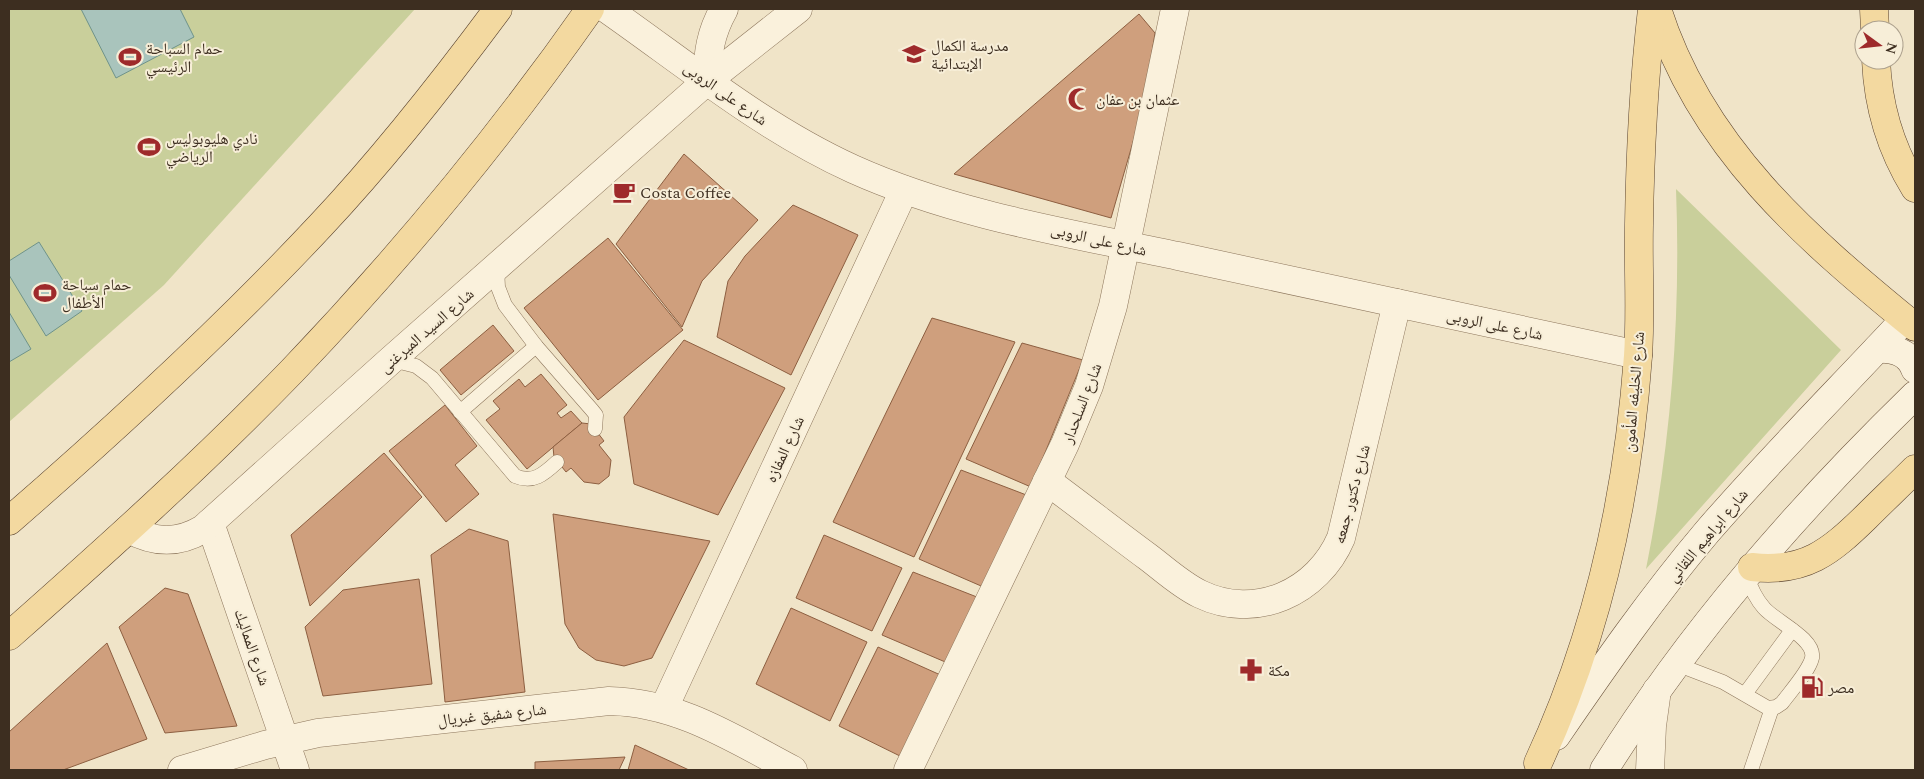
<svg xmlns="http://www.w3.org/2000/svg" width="1924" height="779" viewBox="0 0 1924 779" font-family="Spectral,'Noto Naskh Arabic',serif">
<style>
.green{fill:#c9cf9b}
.water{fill:#a9c4bc;stroke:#6f938a}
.building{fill:#cf9f7d;stroke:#8d5f41}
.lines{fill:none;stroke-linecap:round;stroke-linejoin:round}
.service-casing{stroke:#8d765c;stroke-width:15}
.minor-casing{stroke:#8d765c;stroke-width:29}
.tertiary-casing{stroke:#8d765c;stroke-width:29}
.secondary-casing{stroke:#6f573f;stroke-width:29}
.primary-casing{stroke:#5b4430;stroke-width:29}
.service{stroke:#faf1dc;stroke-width:14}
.minor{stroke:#faf1dc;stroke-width:28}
.tertiary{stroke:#faf1dc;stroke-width:28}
.secondary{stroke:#faf1dc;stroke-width:28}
.primary{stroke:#f3d9a0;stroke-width:28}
.labels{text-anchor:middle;stroke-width:4;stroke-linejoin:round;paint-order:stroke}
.poi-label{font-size:16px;fill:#3d2e20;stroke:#f7eed8;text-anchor:start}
.street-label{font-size:16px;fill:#3d2e20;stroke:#f7eed8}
</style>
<rect width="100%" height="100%" fill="#f0e4c8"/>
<g class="green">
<path d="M9,9H415L164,285L9,422Z"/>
<path d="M1676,189L1841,350L1646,569C1671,443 1681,317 1676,189Z"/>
</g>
<g class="water">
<path d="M81,9H180L194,37L116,78Z"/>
<path d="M39,242L82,311L46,336L9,275V261Z"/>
<path d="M9,312L31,349L9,362Z"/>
</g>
<g class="building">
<path d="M1139,14L1155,33L1144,104L1111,218L954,174Z"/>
<path d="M684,154L758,220L702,281L682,327L616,244Z"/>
<path d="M793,205L858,235L791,375L717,337L728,281L745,256Z"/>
<path d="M608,238L683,330L598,400L524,308Z"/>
<path d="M932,318L1015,342L914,557L833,522Z"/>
<path d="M493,325L514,351L461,395L440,370Z"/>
<path d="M684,340L785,388L718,515L634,484L624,417Z"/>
<path d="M1022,343L1083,360L1031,487L966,459Z"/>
<path d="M541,374L567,405L557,413L561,418L571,411L582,423L527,469L486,420L500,409L493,401L519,379L525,387Z"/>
<path d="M445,405L477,446L455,465L479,494L446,522L389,451Z"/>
<path d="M582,423L591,424L604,441L599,445L611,460L609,476L599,484L584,482L571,468L566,472L554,457L553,447Z"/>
<path d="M384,453L422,497L310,606L291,535Z"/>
<path d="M961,470L1029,496L988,589L919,559Z"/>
<path d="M553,514L710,541L652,658L624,666L596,660L579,648L565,624Z"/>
<path d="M469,529L508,541L525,692L445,702L431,555Z"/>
<path d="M824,535L902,568L872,631L796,598Z"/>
<path d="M913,572L982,599L950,664L882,635Z"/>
<path d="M419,579L432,684L323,696L305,627L343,590Z"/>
<path d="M165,588L188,594L237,726L165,733L119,627Z"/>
<path d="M791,608L867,642L830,721L756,684Z"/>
<path d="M107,643L147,739L63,770H9V732Z"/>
<path d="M878,647L945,677L904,758L839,726Z"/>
<path d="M635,745L689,770H628Z"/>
<path d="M625,757L619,770H535V762Z"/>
</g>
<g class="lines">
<defs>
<g id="service">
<path d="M497,268L498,287L505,305L536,346L592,410L596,415L595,429"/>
<path d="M392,360L416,366L432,378L515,476C533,484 544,474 557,462"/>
<path d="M460,412L536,346"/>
<path d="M1676,664L1723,682L1768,708L1776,707L1782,703C1790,692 1809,671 1812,658C1816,639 1775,621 1764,608C1755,598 1750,586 1746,574"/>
<path d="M1745,694L1792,630"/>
<path d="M1751,770L1772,708"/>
</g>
<g id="minor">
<path d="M607,9C687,65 763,128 853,169C955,215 1069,233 1178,256C1331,289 1485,322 1638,355"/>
<path d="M708,80C707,53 711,32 724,9"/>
<path d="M1047,481C1081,506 1114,532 1148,557C1164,569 1181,585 1200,594C1256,621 1318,592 1341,538L1397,303"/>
<path d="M210,523L295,770"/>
<path d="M129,529C154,543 178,544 203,529L391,360L708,80L798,9"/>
<path d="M664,708L904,190"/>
<path d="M182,770L265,745L318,733L609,701C678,702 734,739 793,770"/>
<path d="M908,770L1065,444L1089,386L1113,306L1175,9"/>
</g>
<path id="tertiary" d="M1650,770L1652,726L1657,690"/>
<g id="secondary">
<path d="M1877,349C1893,348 1909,352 1915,369"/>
<path d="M1556,736C1604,666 1652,597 1707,532C1770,459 1839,390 1905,319"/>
<path d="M1604,770C1691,631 1798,509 1915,395"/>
</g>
<g id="primary">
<path d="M1657,9C1701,148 1806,238 1915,327"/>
<path d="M1874,9L1875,30"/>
<path d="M1876,60C1878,107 1890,148 1915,188"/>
<path d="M9,521C117,427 223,330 321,225C385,157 443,83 498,9"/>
<path d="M1752,567C1805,573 1830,552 1866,517C1882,501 1899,485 1915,469"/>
<path d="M9,636C105,551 202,464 292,371C400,258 500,137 590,9"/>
<path d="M1538,763C1597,636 1628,496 1638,356C1641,312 1638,269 1639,225C1640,153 1644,80 1652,9"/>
</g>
</defs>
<use href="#service" class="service-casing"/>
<use href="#minor" class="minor-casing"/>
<use href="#tertiary" class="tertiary-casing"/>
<use href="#secondary" class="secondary-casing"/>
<use href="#primary" class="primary-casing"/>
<use href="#service" class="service"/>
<use href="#minor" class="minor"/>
<use href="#tertiary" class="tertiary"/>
<use href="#secondary" class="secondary"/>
<use href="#primary" class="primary"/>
</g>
<defs>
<symbol id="school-bare" viewBox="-9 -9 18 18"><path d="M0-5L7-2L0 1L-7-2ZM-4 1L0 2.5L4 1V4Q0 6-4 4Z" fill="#9e2a2b" stroke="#f7eed8" stroke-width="2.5" paint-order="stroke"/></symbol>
<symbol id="stadium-bare" viewBox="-9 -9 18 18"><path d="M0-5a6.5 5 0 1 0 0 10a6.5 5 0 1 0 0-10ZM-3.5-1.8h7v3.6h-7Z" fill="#9e2a2b" stroke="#f7eed8" stroke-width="2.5" paint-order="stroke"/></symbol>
<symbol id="mosque-bare" viewBox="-9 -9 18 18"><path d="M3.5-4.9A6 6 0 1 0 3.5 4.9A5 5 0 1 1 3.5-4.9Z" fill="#9e2a2b" stroke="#f7eed8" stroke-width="2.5" paint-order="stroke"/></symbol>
<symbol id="cafe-bare" viewBox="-9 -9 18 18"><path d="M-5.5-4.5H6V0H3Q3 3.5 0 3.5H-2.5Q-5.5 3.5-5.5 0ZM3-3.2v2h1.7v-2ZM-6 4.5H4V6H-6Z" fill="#9e2a2b" stroke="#f7eed8" stroke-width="2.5" paint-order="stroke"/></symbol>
<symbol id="pharmacy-bare" viewBox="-9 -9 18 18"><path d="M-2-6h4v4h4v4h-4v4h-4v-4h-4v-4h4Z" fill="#9e2a2b" stroke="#f7eed8" stroke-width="2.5" paint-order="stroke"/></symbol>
<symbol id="fuel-bare" viewBox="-9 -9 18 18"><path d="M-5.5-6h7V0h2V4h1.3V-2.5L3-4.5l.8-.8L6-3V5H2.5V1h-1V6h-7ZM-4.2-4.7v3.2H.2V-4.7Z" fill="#9e2a2b" stroke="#f7eed8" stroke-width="2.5" paint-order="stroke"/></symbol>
</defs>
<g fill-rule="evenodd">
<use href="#school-bare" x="898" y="38" width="32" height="32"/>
<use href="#stadium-bare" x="114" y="41" width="32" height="32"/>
<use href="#mosque-bare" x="1063" y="83" width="32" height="32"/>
<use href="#stadium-bare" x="133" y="131" width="32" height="32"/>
<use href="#cafe-bare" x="608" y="176" width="32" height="32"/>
<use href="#stadium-bare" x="29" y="277" width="32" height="32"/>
<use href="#pharmacy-bare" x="1235" y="654" width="32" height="32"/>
<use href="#fuel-bare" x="1796" y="671" width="32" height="32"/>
</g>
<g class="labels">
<g class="poi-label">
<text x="931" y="51">مدرسة الكمال<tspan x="931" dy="18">الإبتدائية</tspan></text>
<text x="146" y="54">حمام السباحة<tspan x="146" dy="18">الرئيسي</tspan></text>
<text x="1096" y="105">عثمان بن عفان</text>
<text x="166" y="144">نادي هليوبوليس<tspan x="166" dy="18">الرياضي</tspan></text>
<text x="640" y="198">Costa Coffee</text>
<text x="62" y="290">حمام سباحة<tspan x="62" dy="18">الأطفال</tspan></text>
<text x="1268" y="676">مكة</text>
<text x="1828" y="693">مصر</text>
</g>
<g class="street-label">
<text transform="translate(726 93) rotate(35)" y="6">شارع على الروبى</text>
<text transform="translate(1099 239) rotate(13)" y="6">شارع على الروبى</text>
<text transform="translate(1495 324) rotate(12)" y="6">شارع على الروبى</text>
<text transform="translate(426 330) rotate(-41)" y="6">شارع السيد الميرغنى</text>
<text transform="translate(1633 392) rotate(-85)" y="6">شارع الخليفه المأمون</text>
<text transform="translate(1081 403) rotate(-69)" y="6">شارع السلحدار</text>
<text transform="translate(784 449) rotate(-65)" y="6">شارع المفازه</text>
<text transform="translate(1351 494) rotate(-75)" y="6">شارع دكتور جمعه</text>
<text transform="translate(1707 535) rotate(-50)" y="6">شارع ابراهيم اللقاني</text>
<text transform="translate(253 647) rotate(71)" y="6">شارع المماليك</text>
<text transform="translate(492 714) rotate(-6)" y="6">شارع شفيق غبريال</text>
</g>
</g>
<rect width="1924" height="779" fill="none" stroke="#3d2e20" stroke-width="20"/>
<g transform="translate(1879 45) rotate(105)"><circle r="24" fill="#f7eed8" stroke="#ada18e"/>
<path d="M0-4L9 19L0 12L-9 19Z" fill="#9e2a2b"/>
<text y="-8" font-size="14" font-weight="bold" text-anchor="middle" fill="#3d2e20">N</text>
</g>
</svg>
